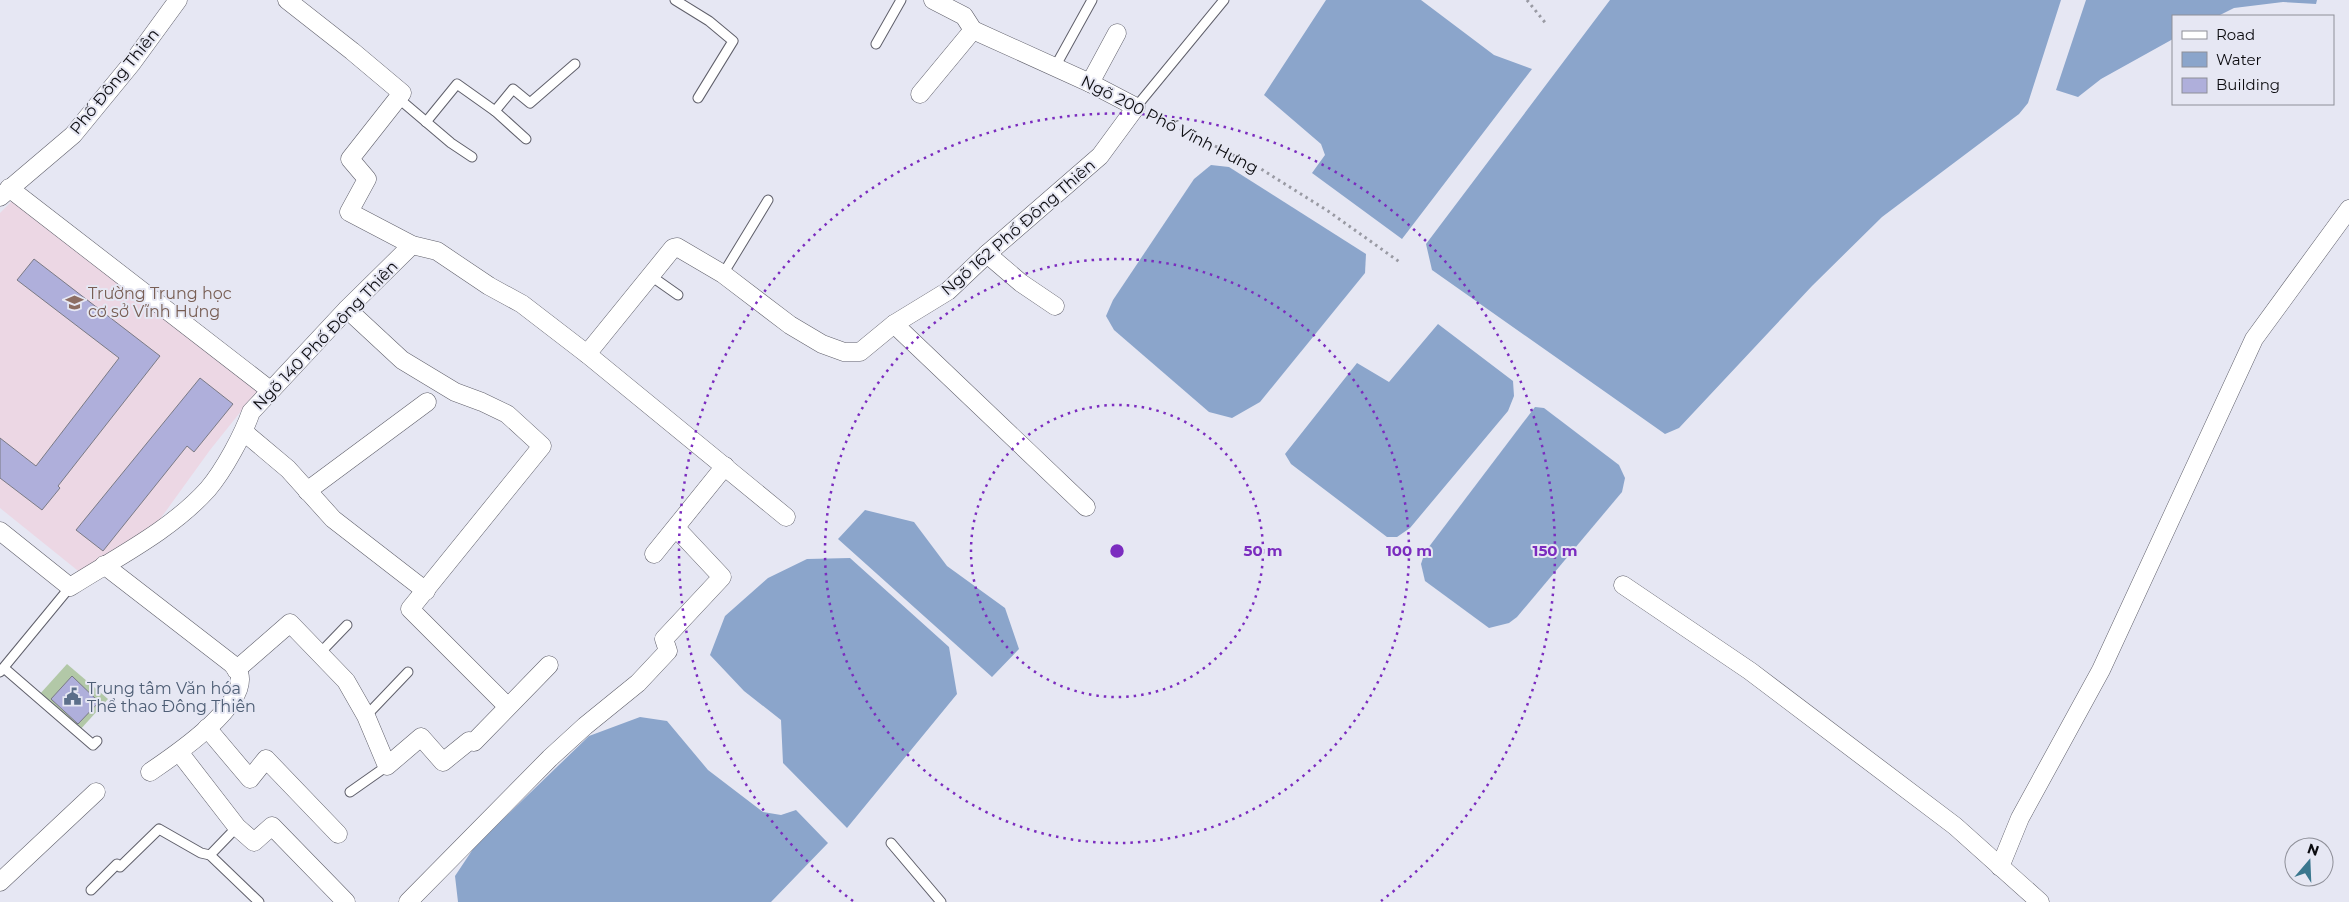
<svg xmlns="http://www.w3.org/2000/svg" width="2349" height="902" viewBox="0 0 2349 902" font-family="Montserrat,sans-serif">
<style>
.education{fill:#ecd7e4}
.green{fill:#b2c8a7}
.water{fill:#8ba5cb}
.building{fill:#afafdb;stroke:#7a7a85}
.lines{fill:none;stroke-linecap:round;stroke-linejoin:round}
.service-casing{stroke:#60606b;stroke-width:11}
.minor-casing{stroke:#60606b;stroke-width:19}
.path{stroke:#999aa3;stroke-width:3;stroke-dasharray:2.5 4;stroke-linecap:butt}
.service{stroke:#fff;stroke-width:9}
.minor{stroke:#fff;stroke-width:18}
.ring{fill:none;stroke:#7b2cbf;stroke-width:2.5;stroke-dasharray:2.5 5}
.labels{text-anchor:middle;stroke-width:4;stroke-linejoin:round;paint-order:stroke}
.street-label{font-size:16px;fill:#0b0b0f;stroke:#e6e7f3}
.education-label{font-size:16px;fill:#785e54;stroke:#e6e7f3;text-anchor:start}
.service-label{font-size:16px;fill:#4e5e75;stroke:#e6e7f3;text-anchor:start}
.centre{fill:#7b2cbf;stroke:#e6e7f3;stroke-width:2.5}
.ring-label{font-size:15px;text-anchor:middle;font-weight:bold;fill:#7b2cbf;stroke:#e6e7f3;stroke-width:4;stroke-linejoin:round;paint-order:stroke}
</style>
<rect width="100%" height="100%" fill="#e6e7f3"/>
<path class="education" d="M16,197L258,390L210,450L158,522L82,574L0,508V213Z"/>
<path class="green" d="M67,664L108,699L79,731L39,695Z"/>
<g class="water">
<path d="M1326,0H1421L1494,55L1532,69L1402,239L1312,173L1325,155L1321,144L1264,95Z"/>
<path d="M1610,0H2061L2028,103L2019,114L1882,217L1812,286L1679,428L1665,434L1432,270L1426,244Z"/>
<path d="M2086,0H2317L2316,4L2283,2L2234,8L2218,16H2173V39L2101,79L2078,97L2056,90Z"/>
<path d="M1211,165L1229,167L1366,254L1365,273L1260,402L1232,418L1209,412L1114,330L1106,316L1113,300L1194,179Z"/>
<path d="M1438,324L1513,381L1514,396L1508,411L1410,528L1397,537H1387L1291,464L1285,454L1357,363L1389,382Z"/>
<path d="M1535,407L1544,408L1619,465L1625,478L1622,492L1517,617L1509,623L1489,628L1425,581L1421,564L1425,552Z"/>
<path d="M865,510L914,522L947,566L1005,608L1019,649L992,677L838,539Z"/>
<path d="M850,558L949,647L957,694L847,828L783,763L781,720L744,691L710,655L725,616L768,578L807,559Z"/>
<path d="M640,717L667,721L708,770L763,812L781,815L796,810L828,843L771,902H458L455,876L475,846L589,736Z"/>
</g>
<g class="building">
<path d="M34,259L160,356L58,486L60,488L42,510L0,478V438L36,466L119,358L17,280Z"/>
<path d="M200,378L233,404L194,452L187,446L103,551L76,530Z"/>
<path d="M72,676L99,702L78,724L51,699Z"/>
</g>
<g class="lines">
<defs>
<g id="service">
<path d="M675,0L709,21L733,41L698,98"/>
<path d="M876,44L901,0"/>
<path d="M1055,67L1092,0"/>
<path d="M398,98L451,143L472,157"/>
<path d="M1136,107L1224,0"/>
<path d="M495,111L513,89L530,103L575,64"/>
<path d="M426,122L457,84L495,111L526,139"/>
<path d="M723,274L768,200"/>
<path d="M651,276L678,295"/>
<path d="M320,653L347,625"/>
<path d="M4,668L93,745L97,741"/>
<path d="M0,672L70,587"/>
<path d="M366,716L408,672"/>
<path d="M350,792L387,766"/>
<path d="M237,827L210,855L259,902"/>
<path d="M891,843L941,902"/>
<path d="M91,890L117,864L120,867L159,829L201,853L210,855"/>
</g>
<g id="minor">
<path d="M287,0L352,51L402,93L350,159L367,179L349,212L412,245L437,251L489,286L522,304L587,354L786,517"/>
<path d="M1090,83L1117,33"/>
<path d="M920,94L973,30"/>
<path d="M9,188L270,390"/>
<path d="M0,197L73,135L132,63L178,0"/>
<path d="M987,254L1021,283L1055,306"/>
<path d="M347,309L402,360L455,392L482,402L507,414L542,446L410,609L507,706"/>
<path d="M894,324L1086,507"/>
<path d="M587,354L673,248L677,247L723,274L790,325L822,344L844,352H860L894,324L948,291L987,254L1100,156L1136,107L1090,83L973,30L964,16L933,0"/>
<path d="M244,432L288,469L333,519L426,591"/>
<path d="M307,491L427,402"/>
<path d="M0,531L70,587C117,557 170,531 208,489C224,470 243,435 251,412L347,309L412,245"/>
<path d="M654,554L725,466"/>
<path d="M104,565L232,664C234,667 238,670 239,673C250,705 172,757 150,772"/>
<path d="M1623,585L1750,671L1955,826L2040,902"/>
<path d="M236,670L290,623L346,681L366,716L387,766L421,737L443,762L469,741L474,742L549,665"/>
<path d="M207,728L250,779L266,759L338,834"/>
<path d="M179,752L237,827L254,842L272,826L346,902"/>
<path d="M2000,867L2020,818L2101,670L2254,339L2349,209"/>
<path d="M0,882L96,792"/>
<path d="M408,902L550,758L585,726L638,683L668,651L664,639L722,577L676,528"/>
</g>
</defs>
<use href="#service" class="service-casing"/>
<use href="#minor" class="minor-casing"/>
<g class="path">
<path d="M1527,0L1547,25"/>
<path d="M1151,114L1261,169L1328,211L1401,263"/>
</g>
<use href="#service" class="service"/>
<use href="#minor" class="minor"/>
</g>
<g class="ring">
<circle cx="1117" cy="551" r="146"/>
<circle cx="1117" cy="551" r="292"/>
<path d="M853 901A438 438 0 1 1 1381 901"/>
</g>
<defs>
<symbol id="school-bare" viewBox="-9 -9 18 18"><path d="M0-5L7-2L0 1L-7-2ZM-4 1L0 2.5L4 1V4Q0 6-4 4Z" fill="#8d6e63" stroke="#e6e7f3" stroke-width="2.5" paint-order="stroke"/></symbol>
<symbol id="civic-bare" viewBox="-9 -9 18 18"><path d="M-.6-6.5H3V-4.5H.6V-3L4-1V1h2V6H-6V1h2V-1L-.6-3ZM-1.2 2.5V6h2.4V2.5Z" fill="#5c6f8a" stroke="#e6e7f3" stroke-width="2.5" paint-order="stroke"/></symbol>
</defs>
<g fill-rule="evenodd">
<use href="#school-bare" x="62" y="290" width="25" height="25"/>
<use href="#civic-bare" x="60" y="684" width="25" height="25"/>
</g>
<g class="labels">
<g class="street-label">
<text transform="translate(114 81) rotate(-51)" y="6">Phố Đông Thiên</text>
<text transform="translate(1170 124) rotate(27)" y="6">Ngõ 200 Phố Vĩnh Hưng</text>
<text transform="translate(1018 227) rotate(-41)" y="6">Ngõ 162 Phố Đông Thiên</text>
<text transform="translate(325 335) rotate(-46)" y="6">Ngõ 140 Phố Đông Thiên</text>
</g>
<g class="education-label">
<text x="88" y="299">Trường Trung học<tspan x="88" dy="18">cơ sở Vĩnh Hưng</tspan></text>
</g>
<g class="service-label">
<text x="87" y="694">Trung tâm Văn hóa<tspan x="87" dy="18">Thể thao Đông Thiên</tspan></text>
</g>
</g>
<circle cx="1117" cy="551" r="8" class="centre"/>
<g class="ring-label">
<text x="1263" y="556">50 m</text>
<text x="1409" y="556">100 m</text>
<text x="1555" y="556">150 m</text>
</g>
<rect x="2172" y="15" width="162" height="90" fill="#e6e7f3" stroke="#8e8f98"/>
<rect x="2182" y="31" width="25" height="8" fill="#ffffff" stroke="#8e8f98"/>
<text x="2216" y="40" font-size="15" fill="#0b0b0f">Road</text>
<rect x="2182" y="52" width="25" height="15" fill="#8ba5cb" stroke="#8e8f98"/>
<text x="2216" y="65" font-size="15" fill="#0b0b0f">Water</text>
<rect x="2182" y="78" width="25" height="15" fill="#afafdb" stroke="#8e8f98"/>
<text x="2216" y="90" font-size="15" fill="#0b0b0f">Building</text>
<g transform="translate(2309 862) rotate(19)"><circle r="24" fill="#e6e7f3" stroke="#8e8f98"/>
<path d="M0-4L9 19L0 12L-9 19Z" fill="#3a778e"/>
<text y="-8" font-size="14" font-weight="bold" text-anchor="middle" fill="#0b0b0f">N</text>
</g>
</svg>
